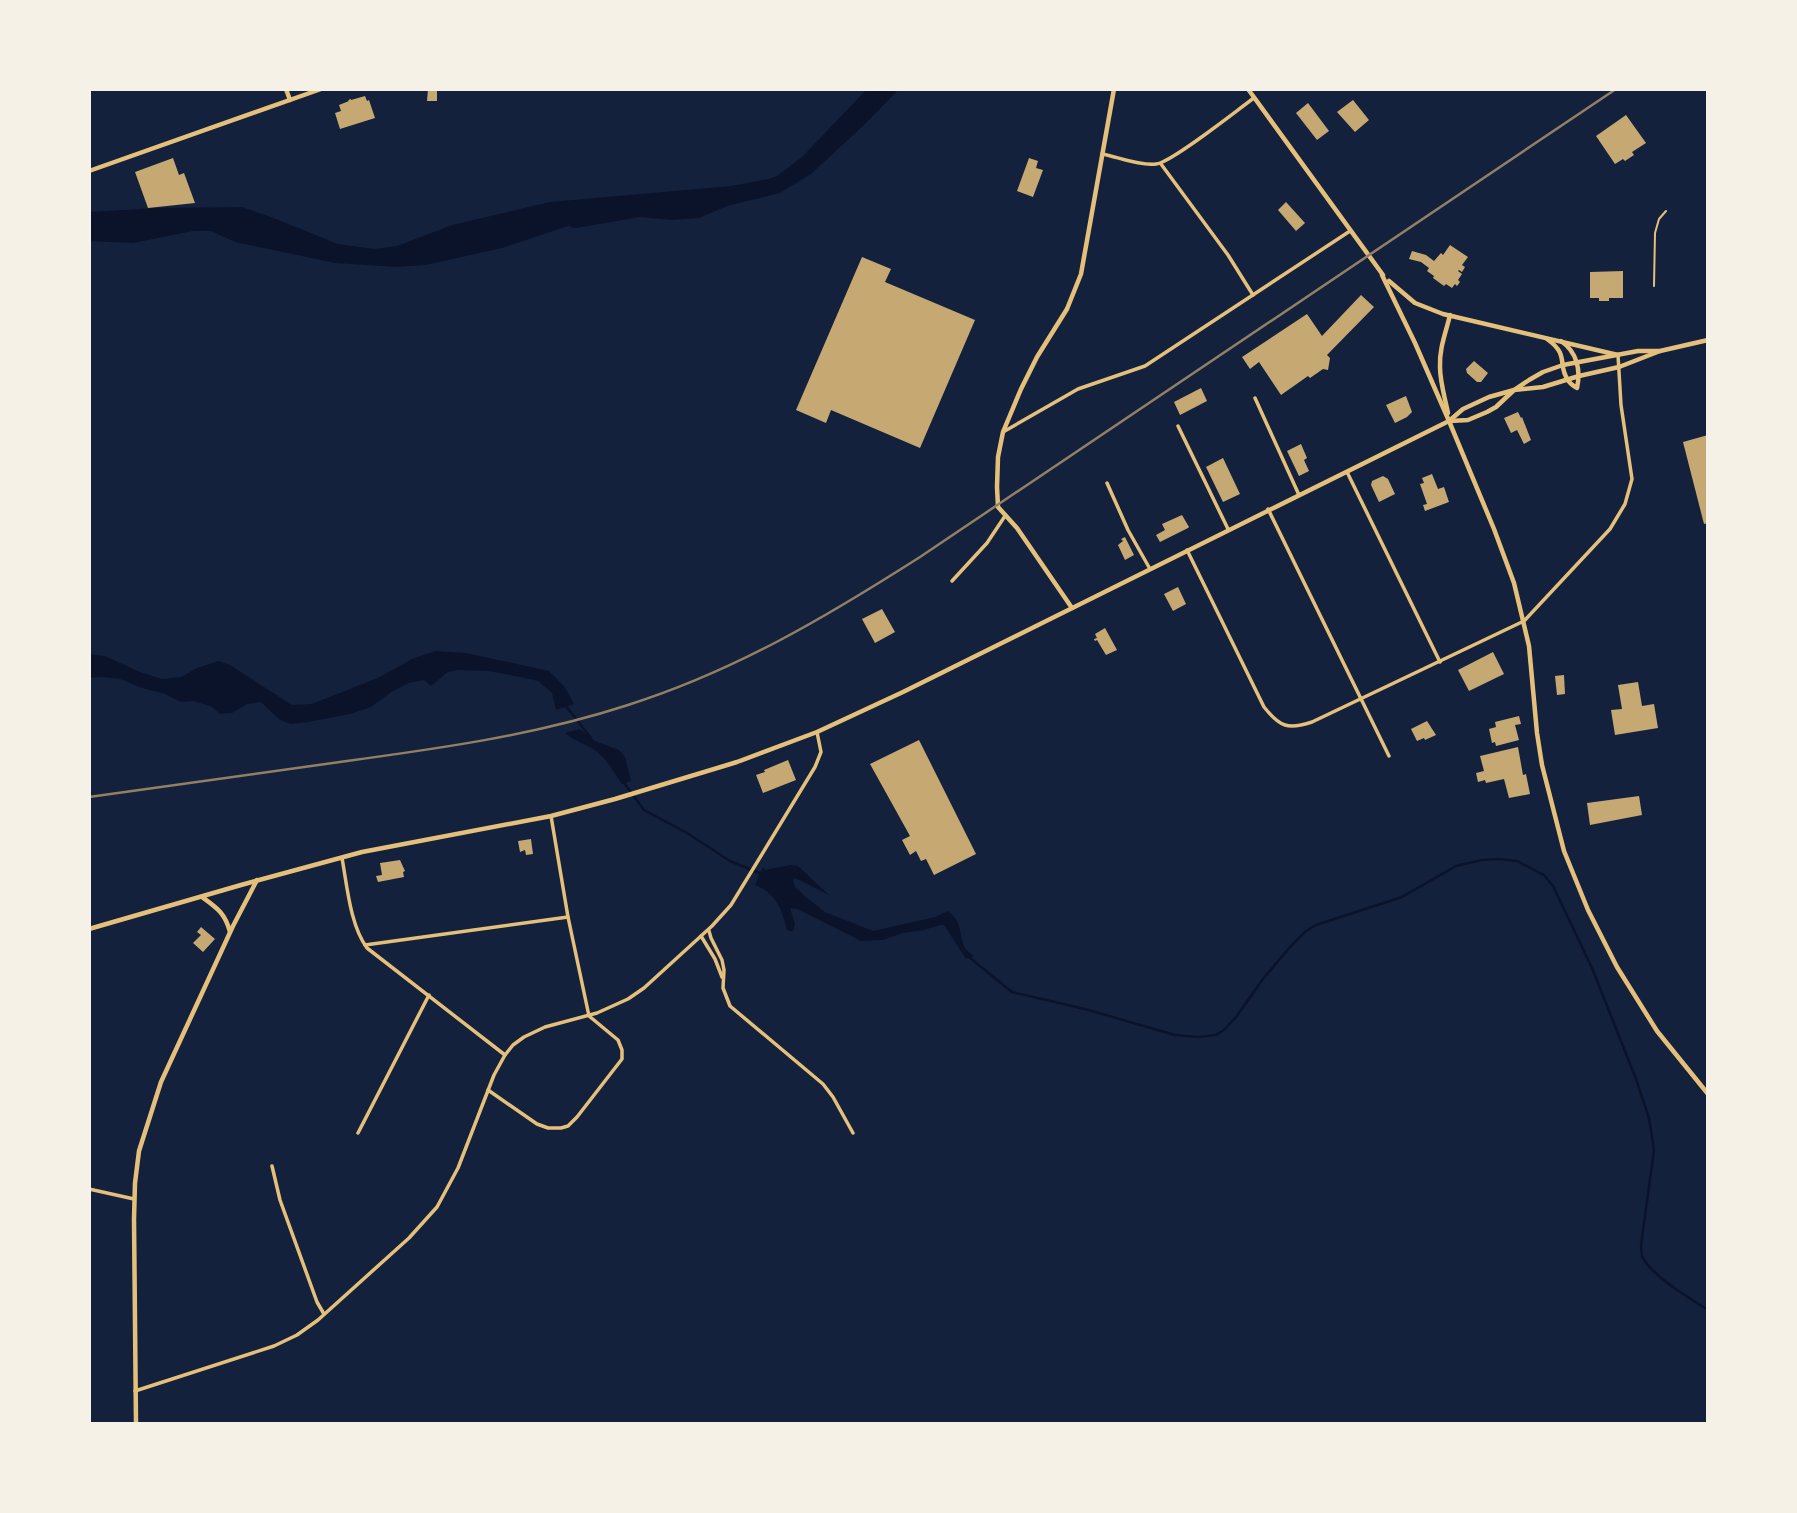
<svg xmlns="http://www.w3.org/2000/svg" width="1797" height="1513" viewBox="0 0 1797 1513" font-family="Signika,sans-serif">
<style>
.water{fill:#0b132b}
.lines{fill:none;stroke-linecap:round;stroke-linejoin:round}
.stream{stroke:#0b132b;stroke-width:2.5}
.river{stroke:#0b132b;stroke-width:14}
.building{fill:#c6a872}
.service{stroke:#e5c07b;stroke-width:2}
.minor{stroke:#e5c07b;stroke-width:3.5}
.secondary{stroke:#e5c07b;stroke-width:4.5}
.rail{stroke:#918062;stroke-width:2.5}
</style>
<rect width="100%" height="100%" fill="#14213d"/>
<g class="water">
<path d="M867,89H899L865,124L811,174L780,193L727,206L699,218L672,220L640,217L622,211L597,215L589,219L502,248L426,265L396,267L335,263L235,242L211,231H193L133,243L89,241V212L156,208L242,207L271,217L338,244L374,249L397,246L452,225L550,202L731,186L768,179L777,176L802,157Z"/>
<path d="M435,651L466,653L549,671L564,686L574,704L556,710L552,693L538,681L515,676L488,671L458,670L448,672L431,686L424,680L409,683L393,691L371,707L350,714L308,722L291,724L280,720L261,702L247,704L232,713L220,714L212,707L194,701L181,702L165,694L142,688L120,679L101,677L89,678V654L105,656L140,672L162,679L181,677L197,668L218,661L230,665L292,705L312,704L380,677L412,659Z"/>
<path d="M580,729L595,741L619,750L625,757L631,781L622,784C614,773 607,759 596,751C585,744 575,741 565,733Z"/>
<path d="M790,865L798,866L829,895L795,878L793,880L795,887L807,898L825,912L873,931L935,917L948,911C964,923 958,935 965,948C967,951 971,953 974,956L966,959L944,925H940L924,930L903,933L883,940L861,941L797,909L790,908L795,924L793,932L787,930C782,910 776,893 755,885L763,867L765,870Z"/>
</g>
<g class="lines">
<g class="stream">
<path d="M565,705L591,738"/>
<path d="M622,780L644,810L687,833L730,861L762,874"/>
<path d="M969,957L1012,992L1085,1009L1175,1035L1198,1037L1216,1035L1224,1030L1236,1017L1263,979L1290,947L1306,931L1316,925L1402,897L1456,866L1482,860L1499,859L1517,861L1544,875L1553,886L1592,968L1636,1079L1649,1118L1654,1150L1641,1245C1641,1246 1642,1256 1642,1256C1650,1275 1691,1299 1708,1310"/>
</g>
<path class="river" d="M575,221L645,209"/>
</g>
<g class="building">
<path d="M428,89H437V101H427Z"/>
<path d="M365,96L367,101L369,100L375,118L340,129L335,113L341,111L339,105L349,101L348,100L351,99V100Z"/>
<path d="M1353,100L1369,120L1355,132L1337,112Z"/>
<path d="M1308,103L1329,131L1317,140L1296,113Z"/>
<path d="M1626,115L1646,143L1632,152L1634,155L1625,161L1623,159L1615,164L1596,136Z"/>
<path d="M173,158L179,175L184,173L195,203L148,208L135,172Z"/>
<path d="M1029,158L1038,161L1036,168L1043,170L1033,197L1017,191Z"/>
<path d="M1286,202L1305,223L1296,231L1278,210Z"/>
<path d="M1450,245L1468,257L1462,265L1465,267L1462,272L1459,270L1458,271L1462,274L1458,280L1460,282L1457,286L1455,284L1452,288L1446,284L1444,286L1433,278L1434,276L1427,271L1429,268L1421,262L1409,259L1412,251L1426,255L1434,261L1441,253L1443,255Z"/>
<path d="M862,257L891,269L885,282L975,320L920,448L831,410L826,423L796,410Z"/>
<path d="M1623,271V298H1609V301H1599V298H1590V272Z"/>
<path d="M1361,295L1374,307L1327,355L1330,358L1328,370L1323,369L1310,378L1308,376L1281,395L1259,362L1250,369L1242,357L1307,314L1322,336Z"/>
<path d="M1474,361L1488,373L1481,382H1477L1467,373L1466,369Z"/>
<path d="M1201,388L1207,401L1180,415L1174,402Z"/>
<path d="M1406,396L1412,412L1407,417L1395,423L1386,405Z"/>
<path d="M1518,412L1521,418L1522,417L1531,440L1524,444L1517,430L1511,433L1504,418Z"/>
<path d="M1708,435V523L1704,524L1683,442Z"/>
<path d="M1301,444L1307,458L1304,460L1309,471L1299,476L1287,451Z"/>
<path d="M1223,458L1240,494L1223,502L1206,467Z"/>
<path d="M1432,474L1438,489L1444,487L1449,502L1425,511L1423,505L1427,504L1420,484L1424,483L1422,478Z"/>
<path d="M1383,476L1388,479L1395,494L1379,502L1371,485L1372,481Z"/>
<path d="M1182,515L1189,527L1188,528L1160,542L1156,535L1165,530L1162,524Z"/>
<path d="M1125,537L1134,555L1125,560L1118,545L1123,541L1121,539Z"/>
<path d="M1178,587L1186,604L1173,611L1164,594Z"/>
<path d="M882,609L895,632L875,643L862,619Z"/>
<path d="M1105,628L1117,650L1106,655L1097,640L1095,641L1094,639L1097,638L1095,634Z"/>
<path d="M1493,652L1504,674L1469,691L1458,670Z"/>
<path d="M1564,675L1565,694L1557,695L1555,676Z"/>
<path d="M1638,682L1642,706L1654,704L1658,728L1615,735L1611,710L1622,709L1618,685Z"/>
<path d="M1519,716L1521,724L1515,725L1519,740L1496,746L1495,742L1492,743L1489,729L1496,727L1495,722Z"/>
<path d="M1427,721L1436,735L1425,740L1424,738L1417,741L1411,729Z"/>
<path d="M919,740L976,854L934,875L926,859L921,861L916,851L910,855L902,840L910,836L870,764Z"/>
<path d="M1518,747L1523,775L1526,774L1530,794L1509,798L1504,779L1486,783L1485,780L1478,782L1476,773L1484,771L1480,756Z"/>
<path d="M788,760L796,780L763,793L756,775L765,772L764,770Z"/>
<path d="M1639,796L1642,815L1590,825L1587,803Z"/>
<path d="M531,839L533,854L526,855L525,850L520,852L518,841Z"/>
<path d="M400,860L405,871L403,872L404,877L378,882L376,876L382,875L380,863Z"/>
<path d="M201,927L215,939L203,952L193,943L201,935L197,932Z"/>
</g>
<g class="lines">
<path class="service" d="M1654,286L1655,233L1659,219L1666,211"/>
<g class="minor">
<path d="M1102,154C1118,157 1140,166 1156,164C1171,163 1237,110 1254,98"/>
<path d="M1161,164L1228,255L1253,295"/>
<path d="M1255,398L1299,495"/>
<path d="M1178,426L1228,529"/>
<path d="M1003,432L1078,389L1145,366L1350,231"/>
<path d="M1347,472L1440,662"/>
<path d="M1107,483L1128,530L1150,569"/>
<path d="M1268,509L1389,756"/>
<path d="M1187,550L1264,707C1280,727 1288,730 1312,722L1524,621L1610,529L1625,504L1632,479L1621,405L1618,355"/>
<path d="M952,581L987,543L1005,516"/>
<path d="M342,858C347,885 350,925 367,948L505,1055"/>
<path d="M709,931L711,938L722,960L724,970L723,988L730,1006L823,1084L833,1097L853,1133"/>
<path d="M701,936L715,959L722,977"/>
<path d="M365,945L568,917"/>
<path d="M488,1090L537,1124L548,1128H561L568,1126L577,1117L622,1059V1050L618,1040L589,1016L568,917L551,816"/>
<path d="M358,1133L429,995"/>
<path d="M272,1166L280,1200L317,1302L324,1314"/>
<path d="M89,1189L134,1199"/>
<path d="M135,1391L274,1346L297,1335L318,1320L409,1238L437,1207L458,1168L494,1075L505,1055L513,1045L524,1037L545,1027L597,1013L628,999L644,988L712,926L731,905L815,767L821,752L817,732"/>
</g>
<g class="secondary">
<path d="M286,89L290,100"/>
<path d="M1248,89L1383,275"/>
<path d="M89,171L321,89"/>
<path d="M1382,275L1415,343L1449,421L1494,529L1514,583L1529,646L1537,733L1542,765L1564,851L1588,910L1617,967L1657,1031L1708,1094"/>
<path d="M1389,281L1415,303L1443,314L1618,355"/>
<path d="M1547,339C1570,355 1557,365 1568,380C1570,384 1574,386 1577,388C1581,370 1577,352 1561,341"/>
<path d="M1448,413C1445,398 1440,382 1440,367C1439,349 1446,332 1450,315"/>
<path d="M1450,421L1468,420L1487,412L1496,407L1514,390L1529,380L1543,372L1563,365L1638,351H1660L1708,340"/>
<path d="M1072,608L1017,528L998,507L997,487L998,457L1003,432L1021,389L1037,357L1067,309L1081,274L1114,89"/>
<path d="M202,897C217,908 225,913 230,932"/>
<path d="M89,929L241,885L362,852L551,816L615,799L737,762L817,732L903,692L1449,421L1463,409L1489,397L1514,390L1543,387L1579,376L1619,367L1660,351"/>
<path d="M136,1424L134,1219L135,1183L139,1151L161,1082L233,926L257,880"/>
</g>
<path class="rail" d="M89,797C175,785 261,773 347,761C442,748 536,735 628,705C735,671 826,617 920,557L1616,89"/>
</g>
<rect width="1797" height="1513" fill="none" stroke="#f6f1e7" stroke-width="182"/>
</svg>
